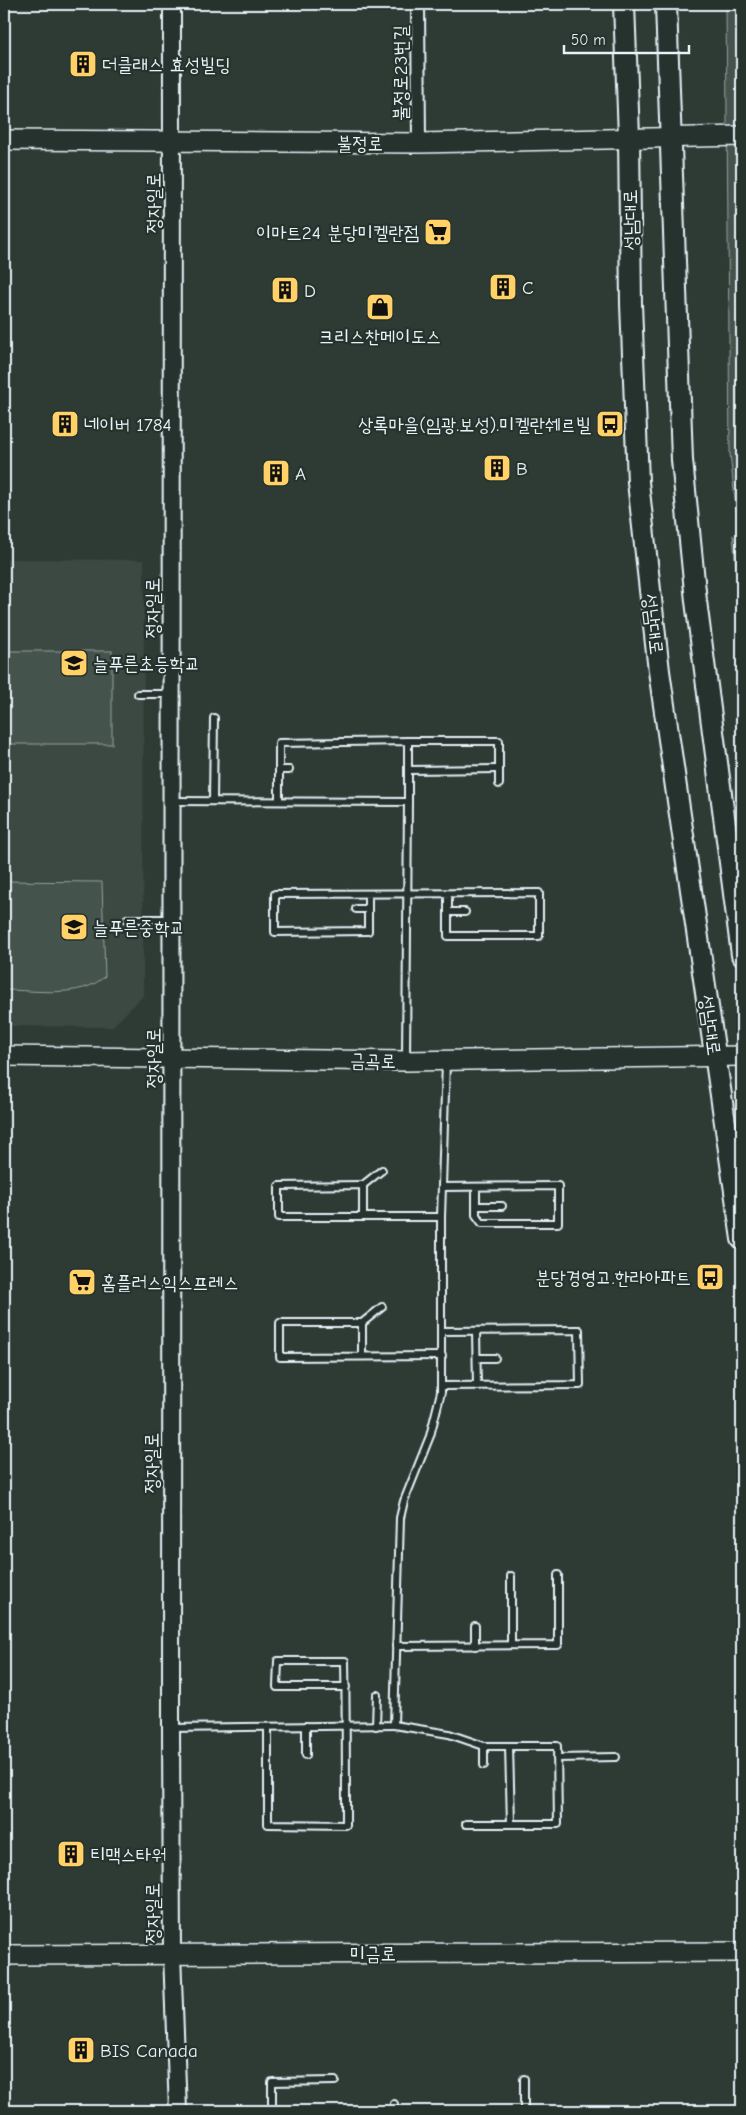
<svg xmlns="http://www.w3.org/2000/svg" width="746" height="2115" viewBox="0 0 746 2115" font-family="'Comic Neue','Poor Story',sans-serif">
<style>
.built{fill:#3b4843}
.grass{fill:#45524e;stroke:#96a2a3}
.park{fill:url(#park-tufts);stroke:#96a2a3}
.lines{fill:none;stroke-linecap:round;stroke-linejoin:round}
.service-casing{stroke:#e8f1f8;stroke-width:10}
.minor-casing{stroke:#e8f1f8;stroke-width:16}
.tertiary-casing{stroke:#e8f1f8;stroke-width:20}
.secondary-casing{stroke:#e8f1f8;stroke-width:22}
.primary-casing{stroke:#e8f1f8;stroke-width:24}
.service{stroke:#26332d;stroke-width:6}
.minor{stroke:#26332d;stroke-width:12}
.tertiary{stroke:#26332d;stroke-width:16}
.secondary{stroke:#26332d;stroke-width:19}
.primary{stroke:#26332d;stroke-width:20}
.labels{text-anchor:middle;stroke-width:4.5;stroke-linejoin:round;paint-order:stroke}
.poi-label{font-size:19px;fill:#e8f1f8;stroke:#26332d;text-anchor:start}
.street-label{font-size:19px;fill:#e8f1f8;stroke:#26332d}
</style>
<defs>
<pattern id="park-tufts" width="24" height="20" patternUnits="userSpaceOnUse" patternTransform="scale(1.25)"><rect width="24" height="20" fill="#45524e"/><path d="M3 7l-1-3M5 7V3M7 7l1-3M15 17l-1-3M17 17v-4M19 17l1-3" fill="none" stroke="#606b68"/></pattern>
</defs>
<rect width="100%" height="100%" fill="#2e3b35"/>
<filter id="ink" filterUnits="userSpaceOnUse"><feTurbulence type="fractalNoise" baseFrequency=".02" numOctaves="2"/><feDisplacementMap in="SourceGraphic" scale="10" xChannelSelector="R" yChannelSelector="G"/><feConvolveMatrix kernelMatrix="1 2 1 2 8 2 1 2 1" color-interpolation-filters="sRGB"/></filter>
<g filter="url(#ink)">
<path class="built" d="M4,559L144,560L143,996L112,1027L4,1026Z"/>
<g class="grass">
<path d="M726,4H742V534L736,509L730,454Z"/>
<rect x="4" y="651" width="108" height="93"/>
<path d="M4,881L102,882L105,976C82,999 34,990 4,990Z"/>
</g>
<path class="park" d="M733,535L742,554V639Z"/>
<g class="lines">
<defs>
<g id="service">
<path d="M138,694H171"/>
<path d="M408,741H499V784"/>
<path d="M279,770H289"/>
<path d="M408,770L499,769"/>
<path d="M173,801L408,802L406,1059"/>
<path d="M213,801L214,718"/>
<path d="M279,801V743L408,741V802"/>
<path d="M368,894V931L275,932V894L539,893V936H448V894"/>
<path d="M356,909H368"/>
<path d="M448,912H465"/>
<path d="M127,919H171"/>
<path d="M363,1185L382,1170"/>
<path d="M442,1187L558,1186V1223H482L476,1215V1187"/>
<path d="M476,1206H502"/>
<path d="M363,1217V1185L279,1186V1217H441"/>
<path d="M362,1323L382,1307"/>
<path d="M476,1331L477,1386"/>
<path d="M362,1356V1323H280V1357L442,1356"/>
<path d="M477,1358H495"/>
<path d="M442,1386L580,1385L579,1330L442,1331"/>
<path d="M475,1626V1646"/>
<path d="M511,1645V1576"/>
<path d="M396,1646L558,1645V1575"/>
<path d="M394,1725L449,1734L484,1746H557L558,1824H466"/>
<path d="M306,1726V1755"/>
<path d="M376,1726L377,1695"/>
<path d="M268,1727V1824L346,1825C346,1770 346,1716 345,1661H278L277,1687H346"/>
<path d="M172,1728L394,1725L400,1518L404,1501L430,1436L441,1392V1217L446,1062"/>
<path d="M484,1746V1765"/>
<path d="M509,1746L511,1824"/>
<path d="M557,1758L616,1757"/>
<path d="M524,2079V2111"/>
<path d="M394,2104V2111"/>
<path d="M272,2111V2082L335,2081"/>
</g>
<path id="minor" d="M418,4L419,143"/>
<path id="tertiary" d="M172,4L171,1728L172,1954L178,2111"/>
<g id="secondary">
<path d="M4,140L419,143L742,136"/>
<path d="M4,1056L406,1061L742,1056"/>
<path d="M4,1955L742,1952"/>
</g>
<g id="primary">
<path d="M624,4L629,137L631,304L638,482L659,671L742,1239"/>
<path d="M666,4L682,460L696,601L742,955"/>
</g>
</defs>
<use href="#service" class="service-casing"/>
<use href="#minor" class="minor-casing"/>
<use href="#tertiary" class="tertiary-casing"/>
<use href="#secondary" class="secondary-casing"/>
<use href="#primary" class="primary-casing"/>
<use href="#service" class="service"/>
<use href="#minor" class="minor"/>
<use href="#tertiary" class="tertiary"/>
<use href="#secondary" class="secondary"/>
<use href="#primary" class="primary"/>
</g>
</g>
<defs>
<symbol id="building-square" viewBox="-11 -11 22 22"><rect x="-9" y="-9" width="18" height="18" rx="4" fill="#ffd166" stroke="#26332d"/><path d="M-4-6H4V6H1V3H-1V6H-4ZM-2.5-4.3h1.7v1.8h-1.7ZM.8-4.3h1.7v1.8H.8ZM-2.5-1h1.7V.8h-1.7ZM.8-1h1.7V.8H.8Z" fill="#111"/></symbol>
<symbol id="supermarket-square" viewBox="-11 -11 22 22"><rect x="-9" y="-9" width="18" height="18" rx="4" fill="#ffd166" stroke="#26332d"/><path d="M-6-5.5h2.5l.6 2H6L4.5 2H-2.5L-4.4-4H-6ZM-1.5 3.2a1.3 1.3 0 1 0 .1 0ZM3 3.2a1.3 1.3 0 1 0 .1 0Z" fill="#111"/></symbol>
<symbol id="shop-square" viewBox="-11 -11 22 22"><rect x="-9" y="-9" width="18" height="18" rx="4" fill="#ffd166" stroke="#26332d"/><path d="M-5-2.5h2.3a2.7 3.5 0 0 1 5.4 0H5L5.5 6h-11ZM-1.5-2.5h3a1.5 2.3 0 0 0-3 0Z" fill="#111"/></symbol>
<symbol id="bus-square" viewBox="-11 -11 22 22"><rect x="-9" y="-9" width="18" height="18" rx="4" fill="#ffd166" stroke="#26332d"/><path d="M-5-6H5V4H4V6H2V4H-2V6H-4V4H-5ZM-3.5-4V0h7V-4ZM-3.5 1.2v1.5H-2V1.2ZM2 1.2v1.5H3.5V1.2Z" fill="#111"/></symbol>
<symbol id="school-square" viewBox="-11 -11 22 22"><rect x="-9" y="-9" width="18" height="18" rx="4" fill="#ffd166" stroke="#26332d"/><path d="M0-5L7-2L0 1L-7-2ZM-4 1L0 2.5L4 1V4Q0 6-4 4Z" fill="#111"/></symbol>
</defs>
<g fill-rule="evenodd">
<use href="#building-square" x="67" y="48" width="32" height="32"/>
<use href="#supermarket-square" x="422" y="216" width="32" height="32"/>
<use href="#building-square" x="487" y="271" width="32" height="32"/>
<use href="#building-square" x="269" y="274" width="32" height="32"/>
<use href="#shop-square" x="364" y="291" width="32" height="32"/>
<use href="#building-square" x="49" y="408" width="32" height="32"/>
<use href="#bus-square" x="594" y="408" width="32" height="32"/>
<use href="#building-square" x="481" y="452" width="32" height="32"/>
<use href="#building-square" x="260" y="457" width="32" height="32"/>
<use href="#school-square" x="58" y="647" width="32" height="32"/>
<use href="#school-square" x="58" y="911" width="32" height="32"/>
<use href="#bus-square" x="694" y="1261" width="32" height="32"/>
<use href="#supermarket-square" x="66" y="1266" width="32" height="32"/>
<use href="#building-square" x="55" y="1838" width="32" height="32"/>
<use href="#building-square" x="65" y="2034" width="32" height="32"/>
</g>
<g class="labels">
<g class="poi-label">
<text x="102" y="71">더클래스 효성빌딩</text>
<text x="419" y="239" text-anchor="end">이마트24 분당미켈란점</text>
<text x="522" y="294">C</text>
<text x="304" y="297">D</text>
<text x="380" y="343" text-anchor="middle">크리스찬메이도스</text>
<text x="84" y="431">네이버 1784</text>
<text x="591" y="431" text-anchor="end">상록마을(임광.보성).미켈란쉐르빌</text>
<text x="516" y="475">B</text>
<text x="295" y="480">A</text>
<text x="93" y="670">늘푸른초등학교</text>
<text x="93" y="934">늘푸른중학교</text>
<text x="691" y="1284" text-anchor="end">분당경영고.한라아파트</text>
<text x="101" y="1289">홈플러스익스프레스</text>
<text x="90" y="1861">티맥스타워</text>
<text x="100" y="2057">BIS Canada</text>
</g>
<g class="street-label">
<text transform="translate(400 73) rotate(-90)" y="7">불정로23번길</text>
<text x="360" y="150">불정로</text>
<text transform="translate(153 203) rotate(-90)" y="7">정자일로</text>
<text transform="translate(630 220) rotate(-91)" y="7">성남대로</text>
<text transform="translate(152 608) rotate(-90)" y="7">정자일로</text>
<text transform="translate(654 624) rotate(83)" y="7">성남대로</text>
<text transform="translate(711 1025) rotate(82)" y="7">성남대로</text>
<text transform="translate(153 1058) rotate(-90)" y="7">정자일로</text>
<text transform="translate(373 1060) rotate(1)" y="7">금곡로</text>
<text transform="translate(151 1463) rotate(-90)" y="7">정자일로</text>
<text transform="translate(152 1913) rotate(-90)" y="7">정자일로</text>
<text x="373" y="1960">미금로</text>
</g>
</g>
<rect width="746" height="2115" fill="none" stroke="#26332d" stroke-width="20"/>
<rect x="10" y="10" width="726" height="2095" fill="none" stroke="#e8f1f8" stroke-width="2" filter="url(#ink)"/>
<path d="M564 45v8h125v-8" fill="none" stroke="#e8f1f8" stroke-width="2.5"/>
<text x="571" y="45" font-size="15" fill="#e8f1f8" stroke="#26332d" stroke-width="4" paint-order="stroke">50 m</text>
</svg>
